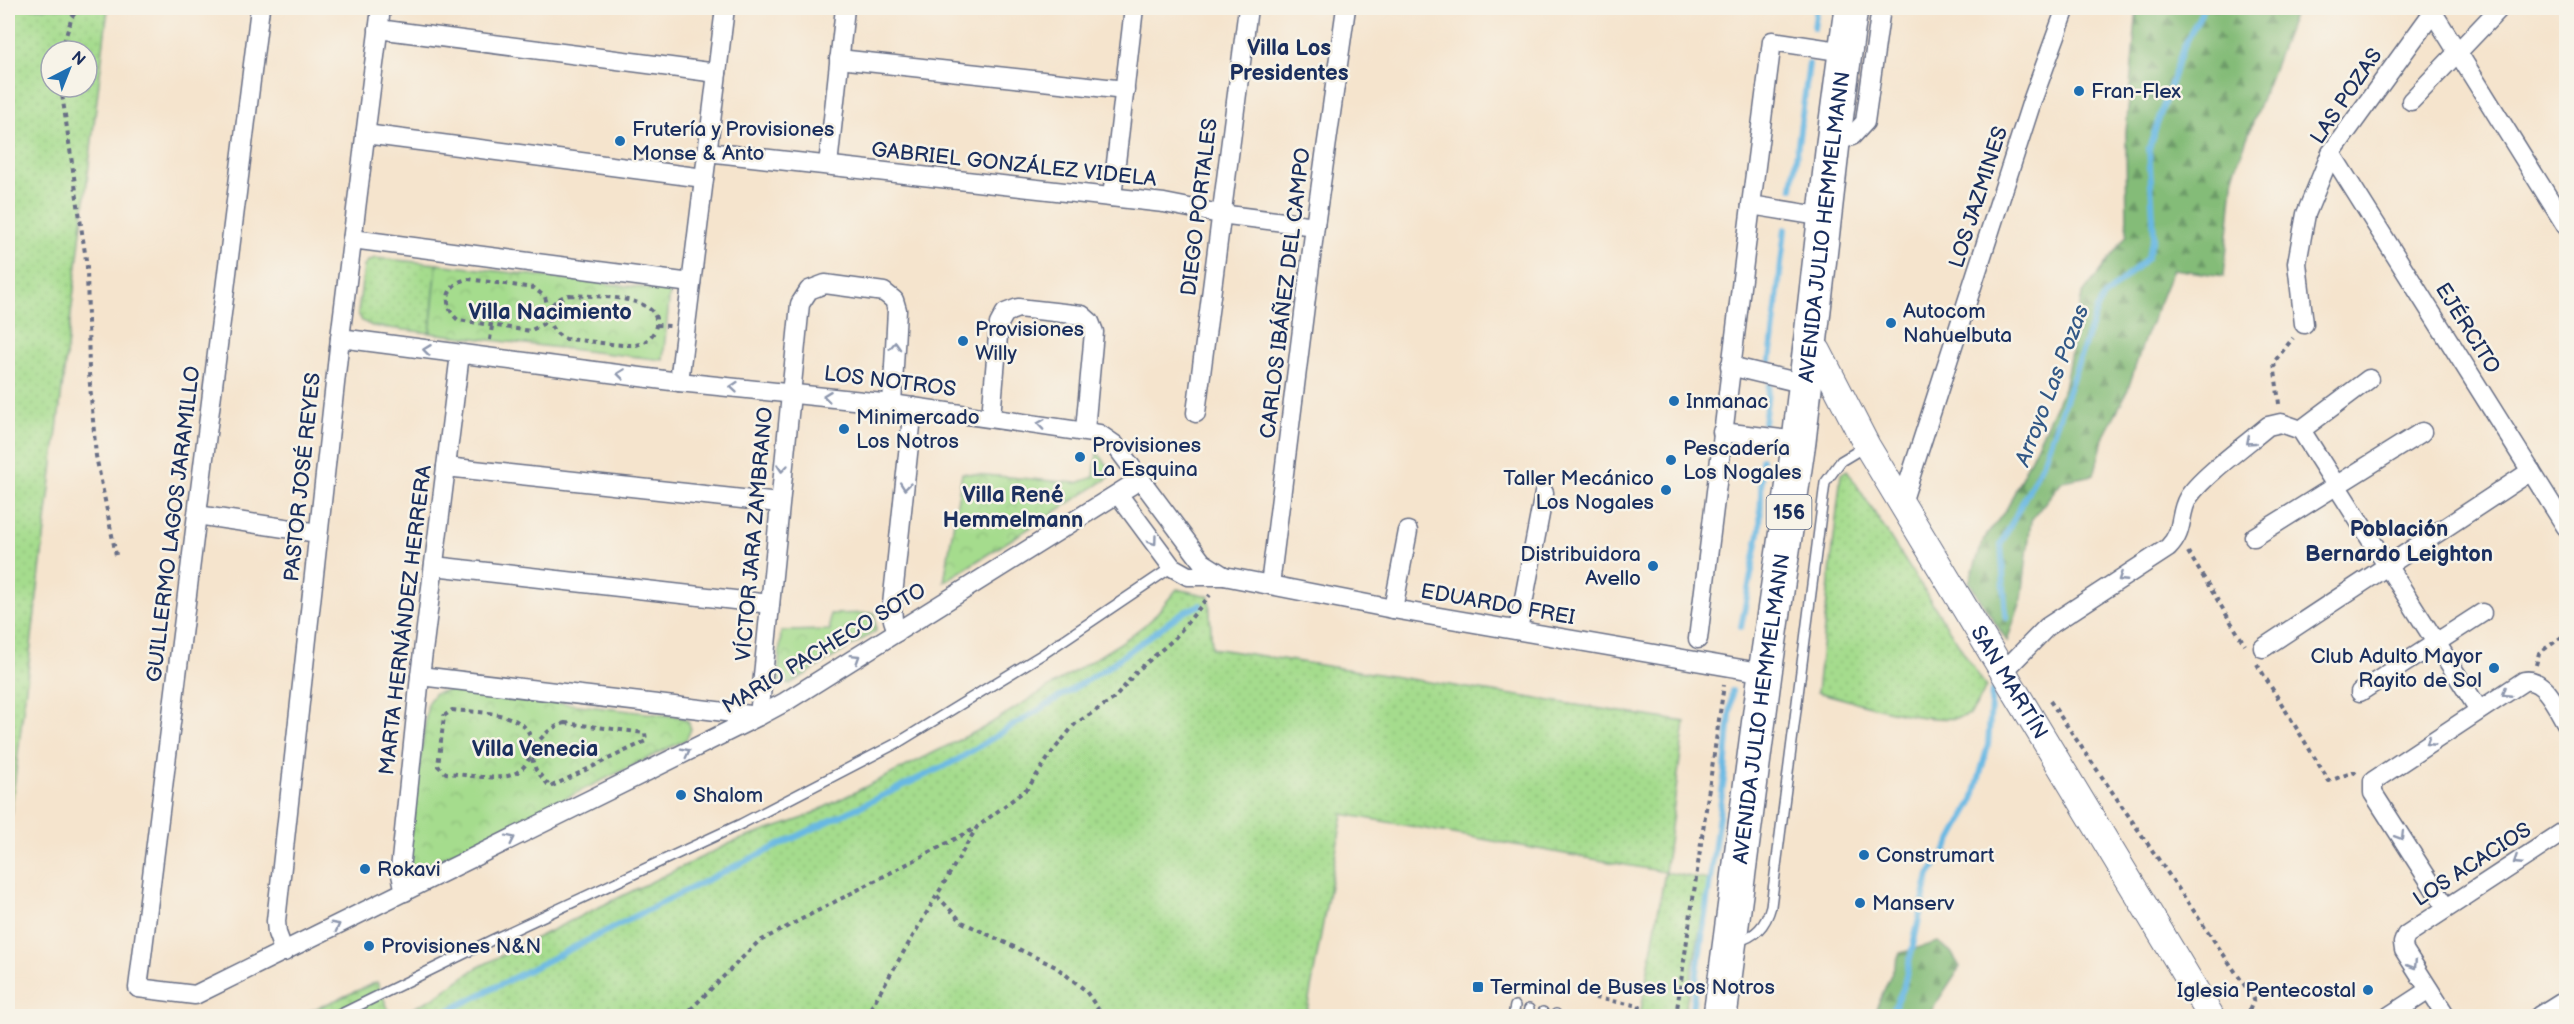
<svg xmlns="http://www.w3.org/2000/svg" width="2574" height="1024" viewBox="0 0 2574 1024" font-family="'Balsamiq Sans',sans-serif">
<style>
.grass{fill:url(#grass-dots);stroke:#608676;stroke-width:1.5;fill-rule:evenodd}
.forest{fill:url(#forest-firs);stroke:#50766b;stroke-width:1.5}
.park{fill:url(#park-crowns);stroke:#608676;stroke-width:1.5}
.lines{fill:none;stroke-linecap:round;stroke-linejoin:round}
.stream{stroke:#68b8e3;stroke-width:6}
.lane-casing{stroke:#676e85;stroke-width:12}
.street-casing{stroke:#676e85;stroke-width:21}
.secondary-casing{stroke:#676e85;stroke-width:28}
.highway-casing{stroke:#676e85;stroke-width:36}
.path{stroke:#676e85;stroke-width:4;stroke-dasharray:4.5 4.5;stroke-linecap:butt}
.lane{stroke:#fff;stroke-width:9}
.street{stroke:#fff;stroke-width:18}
.secondary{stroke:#fff;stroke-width:26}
.highway{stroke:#fff;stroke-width:33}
.oneway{stroke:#8d97ae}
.poi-dot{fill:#1f6fb2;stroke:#f7f3e8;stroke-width:2}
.labels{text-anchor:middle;stroke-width:5;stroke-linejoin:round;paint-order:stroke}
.shield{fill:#f7f3e8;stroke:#5d6a87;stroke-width:1.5}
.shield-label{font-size:20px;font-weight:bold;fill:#1b2f5e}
.poi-label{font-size:21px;fill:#1b2f5e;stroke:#f7f3e8;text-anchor:start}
.street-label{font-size:21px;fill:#1b2f5e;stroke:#f7f3e8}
.neighbourhood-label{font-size:22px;font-weight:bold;fill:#1b2f5e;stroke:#f7f3e8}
.water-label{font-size:22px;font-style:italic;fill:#325886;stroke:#f7f3e8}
</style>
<defs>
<pattern id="grass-dots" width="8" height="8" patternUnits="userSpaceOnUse" patternTransform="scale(1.5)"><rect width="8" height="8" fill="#a5dc8d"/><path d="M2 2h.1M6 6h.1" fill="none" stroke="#8dbd7c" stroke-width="1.8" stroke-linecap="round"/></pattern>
<pattern id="forest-firs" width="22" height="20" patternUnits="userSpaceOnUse" patternTransform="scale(1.5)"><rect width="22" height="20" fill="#84bc78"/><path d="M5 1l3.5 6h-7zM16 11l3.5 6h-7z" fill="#6b9966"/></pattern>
<pattern id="park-crowns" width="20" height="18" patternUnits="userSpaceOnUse" patternTransform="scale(1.5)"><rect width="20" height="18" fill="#a5dc8d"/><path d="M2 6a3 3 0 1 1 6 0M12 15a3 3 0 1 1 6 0" fill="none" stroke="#8dbd7c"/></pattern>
</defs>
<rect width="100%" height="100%" fill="#f7f3e8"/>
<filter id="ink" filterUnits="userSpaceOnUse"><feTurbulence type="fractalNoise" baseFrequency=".0167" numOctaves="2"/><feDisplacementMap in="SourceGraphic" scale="12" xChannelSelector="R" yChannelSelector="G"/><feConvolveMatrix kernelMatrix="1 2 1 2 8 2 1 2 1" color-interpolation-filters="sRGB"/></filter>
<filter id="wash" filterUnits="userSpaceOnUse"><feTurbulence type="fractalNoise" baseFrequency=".008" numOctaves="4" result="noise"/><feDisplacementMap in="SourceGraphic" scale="24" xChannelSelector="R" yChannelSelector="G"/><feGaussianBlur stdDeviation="1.35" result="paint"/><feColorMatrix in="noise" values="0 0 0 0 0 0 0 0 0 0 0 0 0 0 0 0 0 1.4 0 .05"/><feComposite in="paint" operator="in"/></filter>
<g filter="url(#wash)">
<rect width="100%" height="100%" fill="#f5e4cd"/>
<g class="grass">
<path d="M8,8H108L8,836ZM51,51H87V87H51Z"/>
<path d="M375,258L437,264L430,333L372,326L362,321L358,313L364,266L368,261Z"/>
<path d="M1847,470L1986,687C1983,693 1974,712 1969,714C1941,730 1850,700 1817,692L1841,474Z"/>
<path d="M1177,589L1209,596L1212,648L1685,722L1665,872L1709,880L1684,1016H1640L1665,872L1343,814L1306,1016H399L435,997L475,969L550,931L733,842L801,819L983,728L1122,642L1151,620Z"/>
<path d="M377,982L391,1016H299Z"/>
</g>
<g class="forest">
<path d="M2137,8H2296L2234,173L2224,276L2173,269L2144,340L2127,392L2104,436L2094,475L2062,481L2031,520L2022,598L2007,641L1969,582L1984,539L2007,508L2064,388L2082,295L2127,235L2126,133Z"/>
<path d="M1938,942L1951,952L1960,967L1928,1016H1873L1900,953Z"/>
</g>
<g class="park">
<path d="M437,264L670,291L663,360L430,333Z"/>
<path d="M1097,452L1114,473L1107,479L944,582L962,473L1077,483L1094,477Z"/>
<path d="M875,613L876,631L790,684L780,682L778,679L781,631L830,630V614Z"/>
<path d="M450,690L681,717L688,721L691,729L687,738L683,741L416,871L411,869L407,861L428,702L435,693Z"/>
</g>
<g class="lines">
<g class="stream">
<path d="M1814,28L1817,8"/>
<path d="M1792,188L1809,64"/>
<path d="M1770,361L1785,229"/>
<path d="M1764,423L1769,385"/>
<path d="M2006,618L2001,544L2044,460L2097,309L2105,296L2147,258L2154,236L2149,148L2183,48L2204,8"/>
<path d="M1741,627L1760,528L1762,459"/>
<path d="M438,1016L729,869L957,760L1105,669L1180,614L1200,605"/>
<path d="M1691,1016L1725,772L1732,691"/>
<path d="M1890,1016L1903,989L1929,875L1944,854L1973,800L1988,745L1992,691"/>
</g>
</g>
</g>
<g filter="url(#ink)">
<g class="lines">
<defs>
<g id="lane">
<path d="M1737,941C1756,937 1766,925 1771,906L1825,483L1841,461L1866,446"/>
<path d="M337,1016L492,940L741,824L899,742L1043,654L1172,567"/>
<path d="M1513,1016L1515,1006"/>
<path d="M1527,1016L1529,1009"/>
<path d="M1542,1016L1543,1012"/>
<path d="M1556,1016V1014"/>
</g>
<g id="street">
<path d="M260,8L138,988L195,995L759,716L785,702L1141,479"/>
<path d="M2432,11L2566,226"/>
<path d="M378,29L717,73"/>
<path d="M839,59L1125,90"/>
<path d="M2411,101L2498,10"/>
<path d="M365,134L704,178"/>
<path d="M1833,143L1852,136L1865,122L1881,8"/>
<path d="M707,152L1164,203L1220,214L1315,226"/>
<path d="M2331,153L2566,527"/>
<path d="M828,165L845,8"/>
<path d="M1112,197L1134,8"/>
<path d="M1751,205L1772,41L1845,52"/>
<path d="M352,239L691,283"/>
<path d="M2304,324L2297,263L2306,214L2331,153L2436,8"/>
<path d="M340,338L679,382L892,404L1099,434L1115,445L1202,562L1224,576"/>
<path d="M1730,366L1805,384"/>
<path d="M679,382L725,8"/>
<path d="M1196,413L1248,8"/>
<path d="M991,417L999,324L1005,313L1018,308L1082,315L1090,322L1094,332L1085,430"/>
<path d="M2301,430L2369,379"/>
<path d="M1722,432L1799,441"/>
<path d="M446,467L779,503"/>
<path d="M1118,494L1172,567L1188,576H1224L1393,609L1765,673"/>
<path d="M1902,503L2032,101L2066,8"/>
<path d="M197,515L318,533"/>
<path d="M2254,537L2422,432"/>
<path d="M434,566L770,604"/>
<path d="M1270,585L1315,226L1346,8"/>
<path d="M1393,609L1408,531"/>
<path d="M1518,630L1544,493"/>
<path d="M897,632L893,620L892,605L913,407"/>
<path d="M1698,639L1751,205L1825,217"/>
<path d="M2263,648L2531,471"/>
<path d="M2004,671L2047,627L2168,548C2185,531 2178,515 2188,498C2200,478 2248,443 2268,426L2281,423L2301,430L2479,710"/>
<path d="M420,676L759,716L800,304L809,290L825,284L884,292L894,300L897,310L892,404"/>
<path d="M2360,692L2482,613"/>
<path d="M405,892L400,870L420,676L460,354"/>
<path d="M2446,907L2373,793V781L2524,681C2544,677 2557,708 2566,723"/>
<path d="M284,952L277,933L276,921L340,338L381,8"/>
<path d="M2389,1016L2429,990"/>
<path d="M2446,1016L2404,950L2403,943L2406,935L2566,830"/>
<path d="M2539,1016L2566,999"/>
</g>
<g id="secondary">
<path id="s1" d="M1811,349L1818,351L1867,446L2211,1016"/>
</g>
<g id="highway">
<path id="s2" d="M1720,1016L1765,673L1799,441L1833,143L1851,8"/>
</g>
</defs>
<use href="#lane" class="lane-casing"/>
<use href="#street" class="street-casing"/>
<use href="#secondary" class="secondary-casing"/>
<use href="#highway" class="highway-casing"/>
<g class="path">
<path d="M61,51L72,17L78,8"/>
<path d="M61,87L87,267L89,373L96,456L116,555"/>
<path d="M468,279L534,288L545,297L549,311L543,324L530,331L458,320C441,305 446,283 468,279Z"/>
<path d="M570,295C590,297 671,293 654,332C650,339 643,344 635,345C613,346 588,340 566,339C541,328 543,300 570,295Z"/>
<path d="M656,325L670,326"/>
<path d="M490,340L492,326"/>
<path d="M2279,404L2274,362L2293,338"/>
<path d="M2188,552L2245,645"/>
<path d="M2257,664L2329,781L2354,772L2356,774"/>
<path d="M2536,665L2539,653L2566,634"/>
<path d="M2050,701L2254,999L2247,1016"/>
<path d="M452,710C480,713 538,710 531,752C529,763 521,772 511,775C495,781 463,774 446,773L438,766L444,716Z"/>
<path d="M565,723L645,733L646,741L550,787L536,770L530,754C539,739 548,728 565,723Z"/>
<path d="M937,896L962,922L1056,967L1085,990L1103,1016"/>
<path d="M1595,998L1640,1006L1638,1016"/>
<path d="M684,1016L758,942L976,828"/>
<path d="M866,1016L977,827L1028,788L1053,751L1075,724L1115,698L1136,672L1174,639L1210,595"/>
<path d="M1676,1016L1724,685"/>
</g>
<use href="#lane" class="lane"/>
<use href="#street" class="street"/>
<use href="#secondary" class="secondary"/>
<use href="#highway" class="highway"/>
</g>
<defs><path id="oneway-chevron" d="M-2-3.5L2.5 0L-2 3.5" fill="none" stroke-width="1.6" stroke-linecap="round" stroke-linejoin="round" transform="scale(1.5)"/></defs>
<g class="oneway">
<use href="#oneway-chevron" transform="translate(895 346) rotate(-87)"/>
<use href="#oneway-chevron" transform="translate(427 350) rotate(-173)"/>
<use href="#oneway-chevron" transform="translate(621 374) rotate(-173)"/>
<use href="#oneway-chevron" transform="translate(734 387) rotate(-175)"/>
<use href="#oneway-chevron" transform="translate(827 396) rotate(-173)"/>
<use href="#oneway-chevron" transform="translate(1041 424) rotate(-172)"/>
<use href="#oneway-chevron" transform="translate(2250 441) rotate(139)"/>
<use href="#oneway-chevron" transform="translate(782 468) rotate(95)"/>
<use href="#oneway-chevron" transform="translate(905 486) rotate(96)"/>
<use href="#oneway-chevron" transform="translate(1153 541) rotate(54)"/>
<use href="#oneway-chevron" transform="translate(2122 578) rotate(147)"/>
<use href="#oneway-chevron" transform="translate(856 658) rotate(-32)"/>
<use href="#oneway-chevron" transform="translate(2506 693) rotate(147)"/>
<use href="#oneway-chevron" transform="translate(2430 742) rotate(147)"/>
<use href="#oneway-chevron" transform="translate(686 752) rotate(-27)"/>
<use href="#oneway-chevron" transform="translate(2400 836) rotate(58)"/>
<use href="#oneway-chevron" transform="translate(511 839) rotate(-26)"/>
<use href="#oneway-chevron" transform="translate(2517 861) rotate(147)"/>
<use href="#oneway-chevron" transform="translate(336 926) rotate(-27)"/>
<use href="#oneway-chevron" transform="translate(2413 965) rotate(58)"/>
</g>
</g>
<g class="poi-dot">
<circle cx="2079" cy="91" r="6"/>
<circle cx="620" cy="141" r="6"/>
<circle cx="1891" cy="323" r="6"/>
<circle cx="963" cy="341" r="6"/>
<circle cx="1674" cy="401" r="6"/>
<circle cx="844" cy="429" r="6"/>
<circle cx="1080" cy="457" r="6"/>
<circle cx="1671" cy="460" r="6"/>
<circle cx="1666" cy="490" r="6"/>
<circle cx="1653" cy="566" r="6"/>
<circle cx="2494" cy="668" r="6"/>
<circle cx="681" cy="795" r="6"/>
<circle cx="1864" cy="855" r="6"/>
<circle cx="365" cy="869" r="6"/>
<circle cx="1860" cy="903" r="6"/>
<circle cx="369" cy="946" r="6"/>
<rect x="1472" y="981" width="12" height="12" rx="3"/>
<circle cx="2368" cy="990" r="6"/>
</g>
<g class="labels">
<rect class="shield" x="1766.5" y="495" width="45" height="34" rx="4.5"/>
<g class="shield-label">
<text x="1789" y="519">156</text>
</g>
<g class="poi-label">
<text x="2091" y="98">Fran-Flex</text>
<text x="632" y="136">Frutería y Provisiones<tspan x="632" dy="24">Monse &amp; Anto</tspan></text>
<text x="1903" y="318">Autocom<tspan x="1903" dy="24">Nahuelbuta</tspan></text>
<text x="975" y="336">Provisiones<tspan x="975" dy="24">Willy</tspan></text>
<text x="1686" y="408">Inmanac</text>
<text x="856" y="424">Minimercado<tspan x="856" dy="24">Los Notros</tspan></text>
<text x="1092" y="452">Provisiones<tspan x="1092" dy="24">La Esquina</tspan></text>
<text x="1683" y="455">Pescadería<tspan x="1683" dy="24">Los Nogales</tspan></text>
<text x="1654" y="485" text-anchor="end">Taller Mecánico<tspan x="1654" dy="24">Los Nogales</tspan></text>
<text x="1641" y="561" text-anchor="end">Distribuidora<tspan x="1641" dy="24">Avello</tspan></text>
<text x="2482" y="663" text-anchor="end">Club Adulto Mayor<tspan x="2482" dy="24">Rayito de Sol</tspan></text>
<text x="693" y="802">Shalom</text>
<text x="1876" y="862">Construmart</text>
<text x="377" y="876">Rokavi</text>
<text x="1872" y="910">Manserv</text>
<text x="381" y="953">Provisiones N&amp;N</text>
<text x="1490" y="994">Terminal de Buses Los Notros</text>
<text x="2356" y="997" text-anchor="end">Iglesia Pentecostal</text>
</g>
<g class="street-label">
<text transform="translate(2346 96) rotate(-56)" y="7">LAS POZAS</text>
<text transform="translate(1014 164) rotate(6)" y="7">GABRIEL GONZÁLEZ VIDELA</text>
<text transform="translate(1978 197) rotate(-72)" y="7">LOS JAZMINES</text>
<text transform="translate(1199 207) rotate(-83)" y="7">DIEGO PORTALES</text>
<text dy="7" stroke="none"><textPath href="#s2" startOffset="796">AVENIDA JULIO HEMMELMANN</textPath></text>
<text transform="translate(1285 293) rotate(-83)" y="7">CARLOS IBÁÑEZ DEL CAMPO</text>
<text transform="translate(2468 328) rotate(58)" y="7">EJÉRCITO</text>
<text transform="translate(890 381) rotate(7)" y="7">LOS NOTROS</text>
<text transform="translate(302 477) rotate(-84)" y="7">PASTOR JOSÉ REYES</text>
<text transform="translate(173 524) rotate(-83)" y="7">GUILLERMO LAGOS JARAMILLO</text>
<text transform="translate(754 534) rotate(-85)" y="7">VÍCTOR JARA ZAMBRANO</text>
<text transform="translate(1498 604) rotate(10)" y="7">EDUARDO FREI</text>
<text transform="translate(405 620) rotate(-83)" y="7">MARTA HERNÁNDEZ HERRERA</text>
<text transform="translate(824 648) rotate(-31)" y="7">MARIO PACHECO SOTO</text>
<text dy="7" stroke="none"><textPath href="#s1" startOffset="390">SAN MARTÍN</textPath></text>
<text dy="7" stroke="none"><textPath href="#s2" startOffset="310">AVENIDA JULIO HEMMELMANN</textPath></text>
<text transform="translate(2472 864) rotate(-33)" y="7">LOS ACACIOS</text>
</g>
<g class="neighbourhood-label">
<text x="1289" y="55">Villa Los<tspan x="1289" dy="25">Presidentes</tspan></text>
<text x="550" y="319">Villa Nacimiento</text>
<text x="1013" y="502">Villa René<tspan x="1013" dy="25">Hemmelmann</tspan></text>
<text x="2399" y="536">Población<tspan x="2399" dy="25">Bernardo Leighton</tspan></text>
<text x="535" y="756">Villa Venecia</text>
</g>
<g class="water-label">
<text transform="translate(2051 385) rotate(-69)" y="8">Arroyo Las Pozas</text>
</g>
</g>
<rect width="2574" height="1024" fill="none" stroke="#f7f3e8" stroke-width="30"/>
<g transform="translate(69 69) rotate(42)"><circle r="28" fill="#f7f3e8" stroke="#9fa5b1" stroke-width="1.5"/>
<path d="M0-4.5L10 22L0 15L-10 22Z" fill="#1f6fb2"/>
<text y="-9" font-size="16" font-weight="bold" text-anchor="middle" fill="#1b2f5e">N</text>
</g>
</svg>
